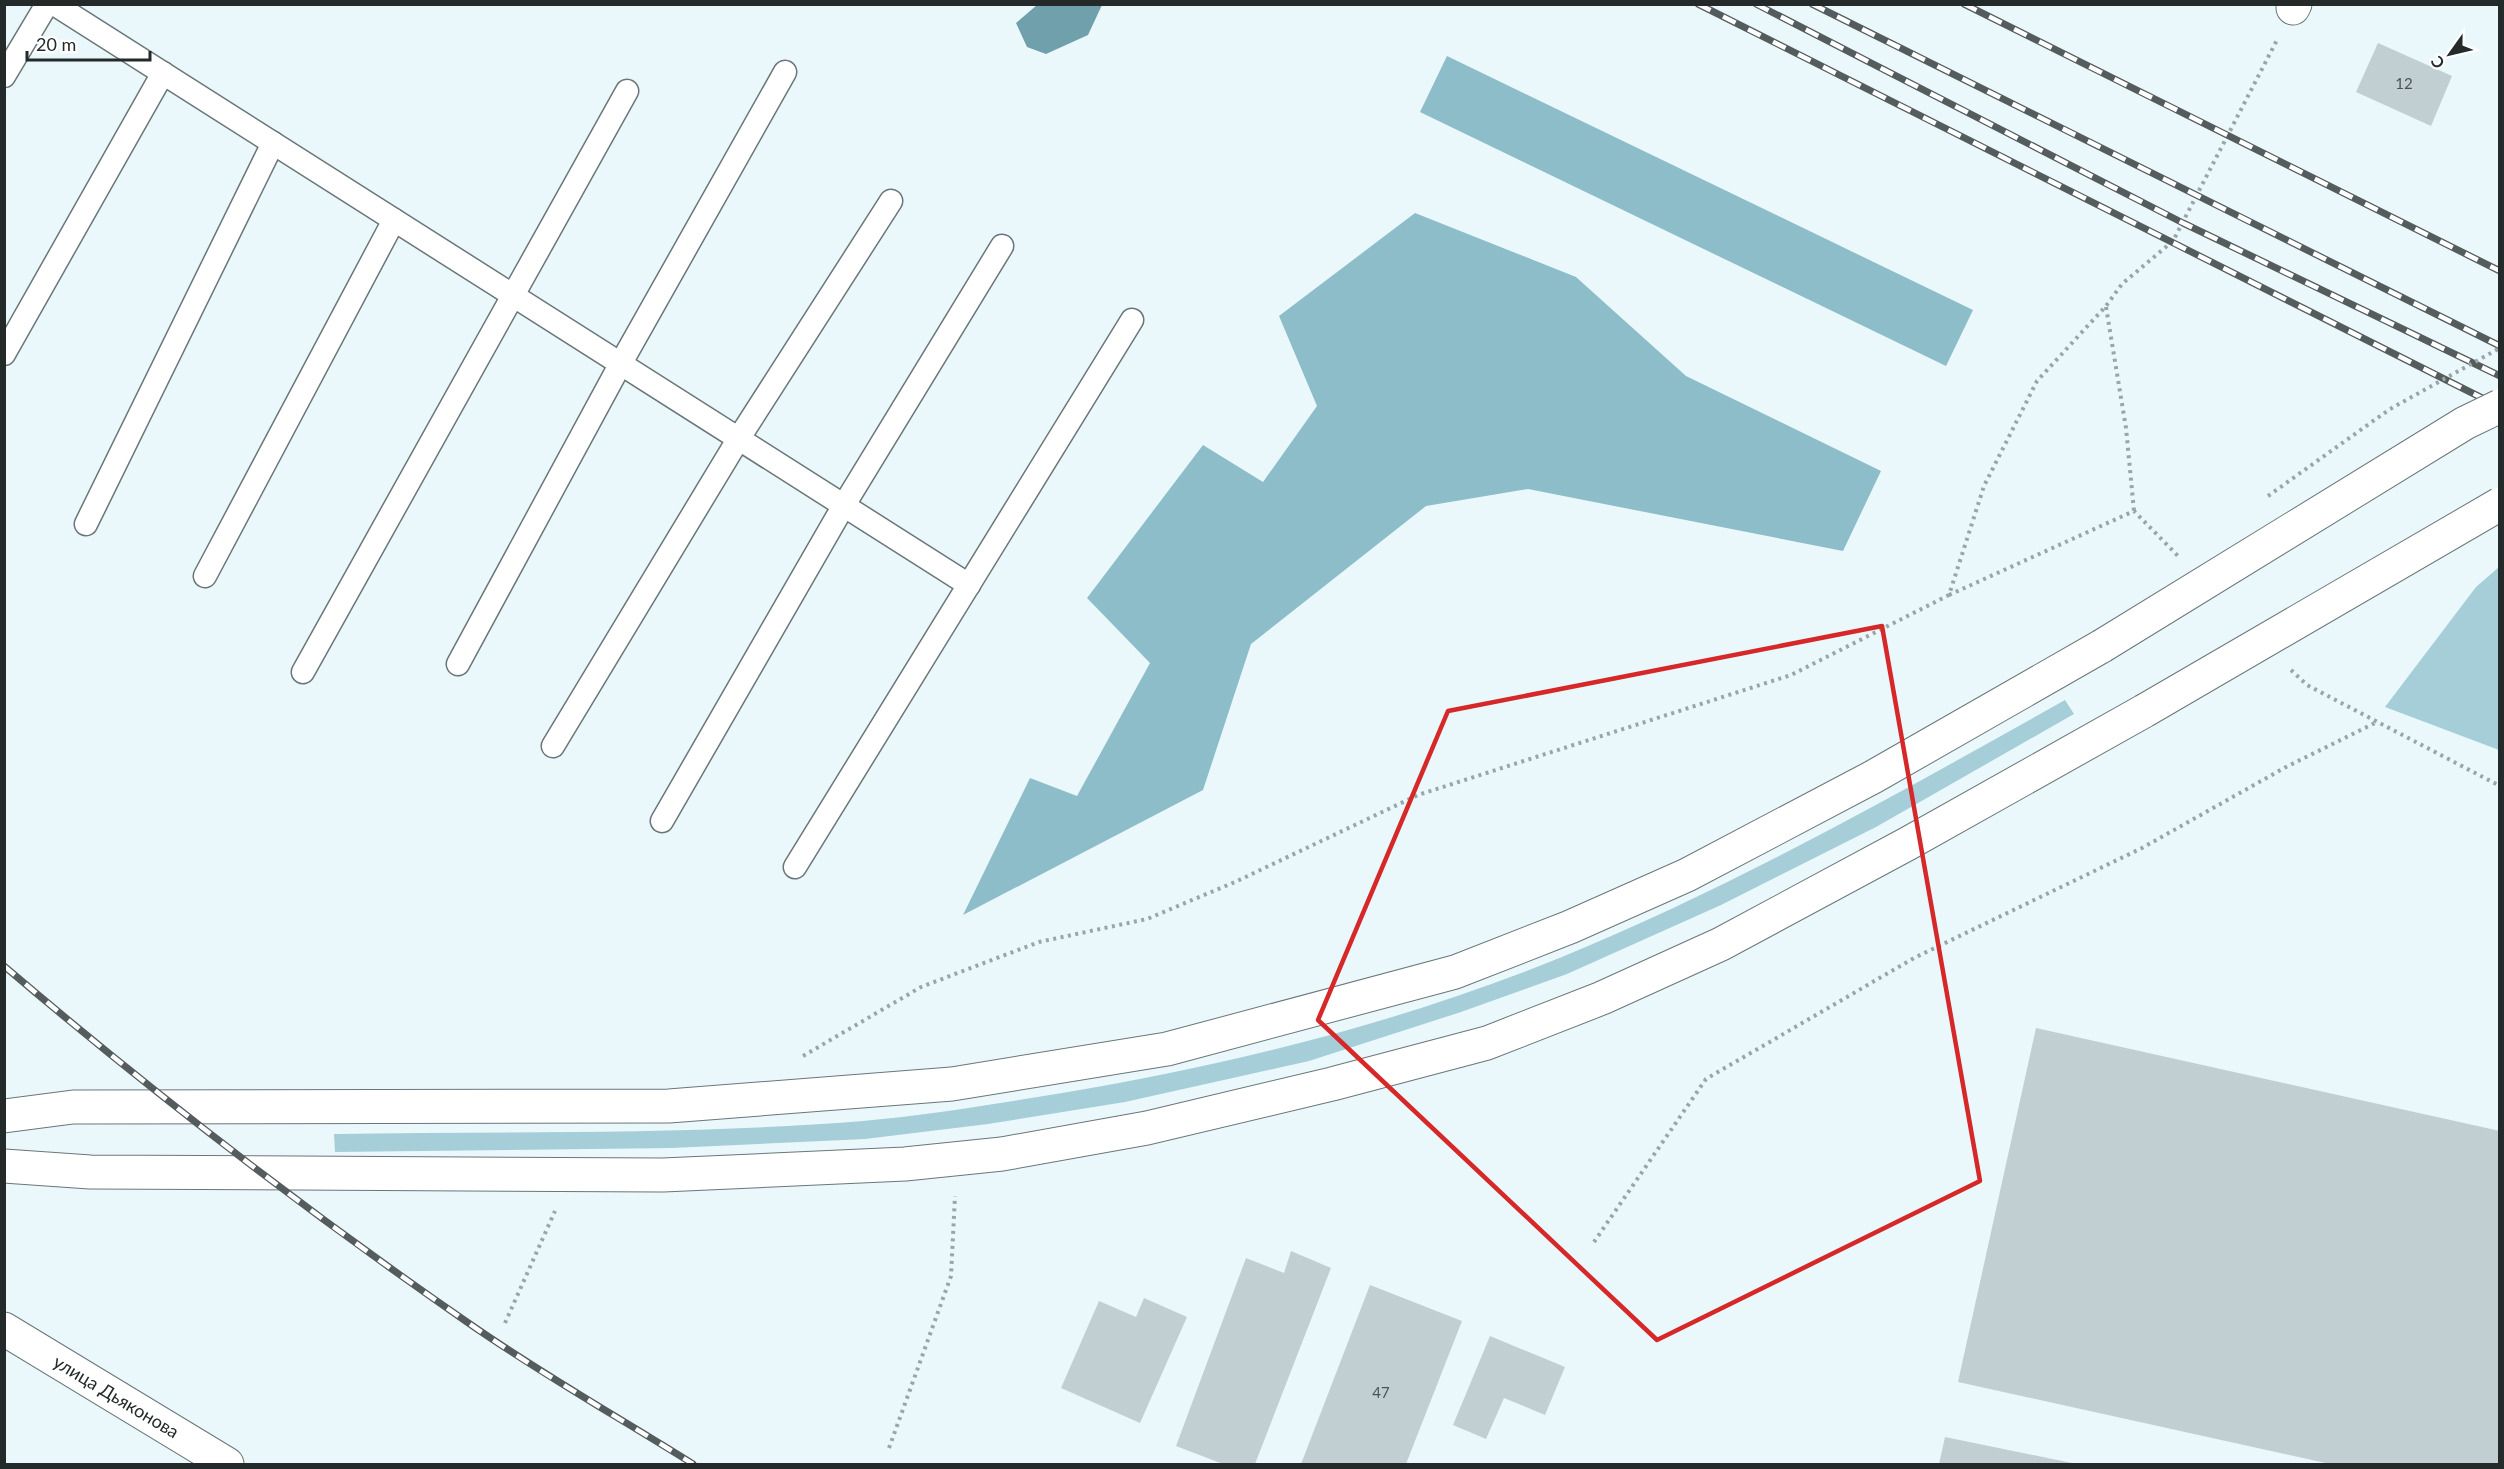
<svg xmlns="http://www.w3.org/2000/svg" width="2504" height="1469" viewBox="0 0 2504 1469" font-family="Lato,sans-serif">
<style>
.green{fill:#a5ced8}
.forest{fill:#8cbdc9}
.water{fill:#70a0ab}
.building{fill:#c2cfd2}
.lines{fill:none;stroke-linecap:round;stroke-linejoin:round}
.lane-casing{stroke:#6a7679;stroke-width:25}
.street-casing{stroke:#6a7679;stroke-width:35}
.secondary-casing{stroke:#6a7679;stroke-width:35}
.path{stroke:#9ba5a7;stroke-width:4;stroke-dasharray:3 4.5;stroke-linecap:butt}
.lane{stroke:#fff;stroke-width:22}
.street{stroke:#fff;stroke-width:33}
.secondary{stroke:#fff;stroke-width:33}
.rail-casing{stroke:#555c5e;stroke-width:7}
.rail{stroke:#fff;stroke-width:4.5;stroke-dasharray:14;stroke-linecap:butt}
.secondary-bridge-casing{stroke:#6a7679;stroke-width:35;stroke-linecap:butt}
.path-bridge{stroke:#9ba5a7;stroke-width:4;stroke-dasharray:3 4.5;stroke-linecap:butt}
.secondary-bridge{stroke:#fff;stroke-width:33}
.marked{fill:none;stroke:#d62828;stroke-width:4.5;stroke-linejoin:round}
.labels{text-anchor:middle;stroke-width:5;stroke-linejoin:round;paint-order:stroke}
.number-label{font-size:15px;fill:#4c5254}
.street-label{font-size:18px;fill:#24292a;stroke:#fff}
</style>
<rect width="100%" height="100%" fill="#eaf8fb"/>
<g class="green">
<path d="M2499,567V750L2385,707L2476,587Z"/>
<path d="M2065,700L2074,714L1876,827L1721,905L1567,974L1461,1012L1309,1061L1125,1102L988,1124L865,1139L672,1148L335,1152L334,1134C510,1131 688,1135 863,1121C930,1115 996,1104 1062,1093C1232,1065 1402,1022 1562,957C1737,885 1901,792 2065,700Z"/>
</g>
<g class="forest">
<path d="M1447,56L1973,310L1946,366L1420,112Z"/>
<path d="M1415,213L1576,277L1686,376L1881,471L1843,551L1528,489L1426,506L1251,644L1203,790L963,915L1030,778L1077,796L1150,663L1087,598L1203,445L1263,482L1317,406L1279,316Z"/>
</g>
<path class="water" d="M1037,5V4L1102,5L1088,35L1046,54L1027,47L1016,23Z"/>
<g class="building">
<path d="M2378,43L2452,76L2431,126L2356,92Z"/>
<path d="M2036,1028L2500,1131V1464H2330L1958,1382Z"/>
<path d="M1291,1251L1331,1268L1255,1464H1223L1176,1446L1246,1258L1284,1273Z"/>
<path d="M1370,1285L1462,1321L1406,1464H1301Z"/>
<path d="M1144,1298L1187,1317L1140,1423L1061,1388L1099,1301L1136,1317Z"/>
<path d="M1490,1336L1565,1367L1545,1415L1504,1398L1486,1439L1453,1425Z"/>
<path d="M1945,1437L2072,1463L2071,1464H1939Z"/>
</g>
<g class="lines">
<defs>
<g id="lane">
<path d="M54,4L969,585"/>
<path d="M4,76L47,4"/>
<path d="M4,354L163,73"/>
<path d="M86,524L273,143"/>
<path d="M205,576L394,220"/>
<path d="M458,664L621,363L785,72"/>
<path d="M303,672L627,91"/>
<path d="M553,746L739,438L891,201"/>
<path d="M662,821L844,505L1002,246"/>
<path d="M795,867L1132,320"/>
</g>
<path id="street" d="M2293,8L2295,4"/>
<g id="secondary">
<path d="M4,1116L73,1107L669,1106L952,1084L1167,1049L1455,972L1570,927L1687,875L1873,777L2102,646"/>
<path d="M4,1166L90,1172L663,1175L905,1164L1002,1154L1147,1128L1332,1084L1487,1043L1602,998L1721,944L1907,844L2144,711"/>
<path d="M4,1329L227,1464"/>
</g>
</defs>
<use href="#lane" class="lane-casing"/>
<use href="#street" class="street-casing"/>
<use href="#secondary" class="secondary-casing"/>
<g class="path">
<path d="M2106,307L2126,428L2134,511"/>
<path d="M1949,595L2134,511L2178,556"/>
<path d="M2291,670L2307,685L2500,786"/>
<path d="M803,1056L921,987L1039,942L1147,919L1235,882L1418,795L1791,675L1949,595L1984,486L2037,381L2106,306L2122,284L2173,241L2277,40"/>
<path d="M1594,1242L1706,1079L1914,958L2142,848L2286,767L2377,722"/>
<path d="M505,1323L555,1211"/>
<path d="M889,1448L951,1276L955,1196"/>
</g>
<use href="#lane" class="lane"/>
<use href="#street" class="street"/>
<use href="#secondary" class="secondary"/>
<defs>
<g id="rail">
<path d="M1698,4L2500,407"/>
<path d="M1756,4L2183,223L2500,376"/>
<path d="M1812,4L2500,346"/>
<path d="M1964,4L2500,271"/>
<path d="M4,966C152,1092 308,1212 467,1322C540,1373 618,1417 693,1464"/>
</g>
</defs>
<use href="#rail" class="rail-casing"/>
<use href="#rail" class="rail"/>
<defs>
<g id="secondary-bridge">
<path d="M2102,646L2465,423L2500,406"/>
<path d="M2144,711L2500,504"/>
</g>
</defs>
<use href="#secondary-bridge" class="secondary-bridge-casing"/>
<path class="path-bridge" d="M2268,496L2390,409L2500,348"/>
<use href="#secondary-bridge" class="secondary-bridge"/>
</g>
<path class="marked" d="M1882,626L1980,1181L1657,1340L1318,1020L1448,711Z"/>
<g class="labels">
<g class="number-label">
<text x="2404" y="89">12</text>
<text x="1381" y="1398">47</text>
</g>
<g class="street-label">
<text transform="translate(116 1397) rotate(31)" y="6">улица Дьяконова</text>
</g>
</g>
<rect width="2504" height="1469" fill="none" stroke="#24292a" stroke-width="12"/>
<g transform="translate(2450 54) rotate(236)" stroke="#ffffff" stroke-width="4.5" paint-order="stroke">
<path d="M0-4.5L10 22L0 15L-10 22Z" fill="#24292a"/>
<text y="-9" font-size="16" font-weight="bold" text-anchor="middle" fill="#24292a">С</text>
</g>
<path d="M27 51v9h123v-9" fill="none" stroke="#24292a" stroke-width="3"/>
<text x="36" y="51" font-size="18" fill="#24292a" stroke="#ffffff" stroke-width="4.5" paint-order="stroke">20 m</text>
</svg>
